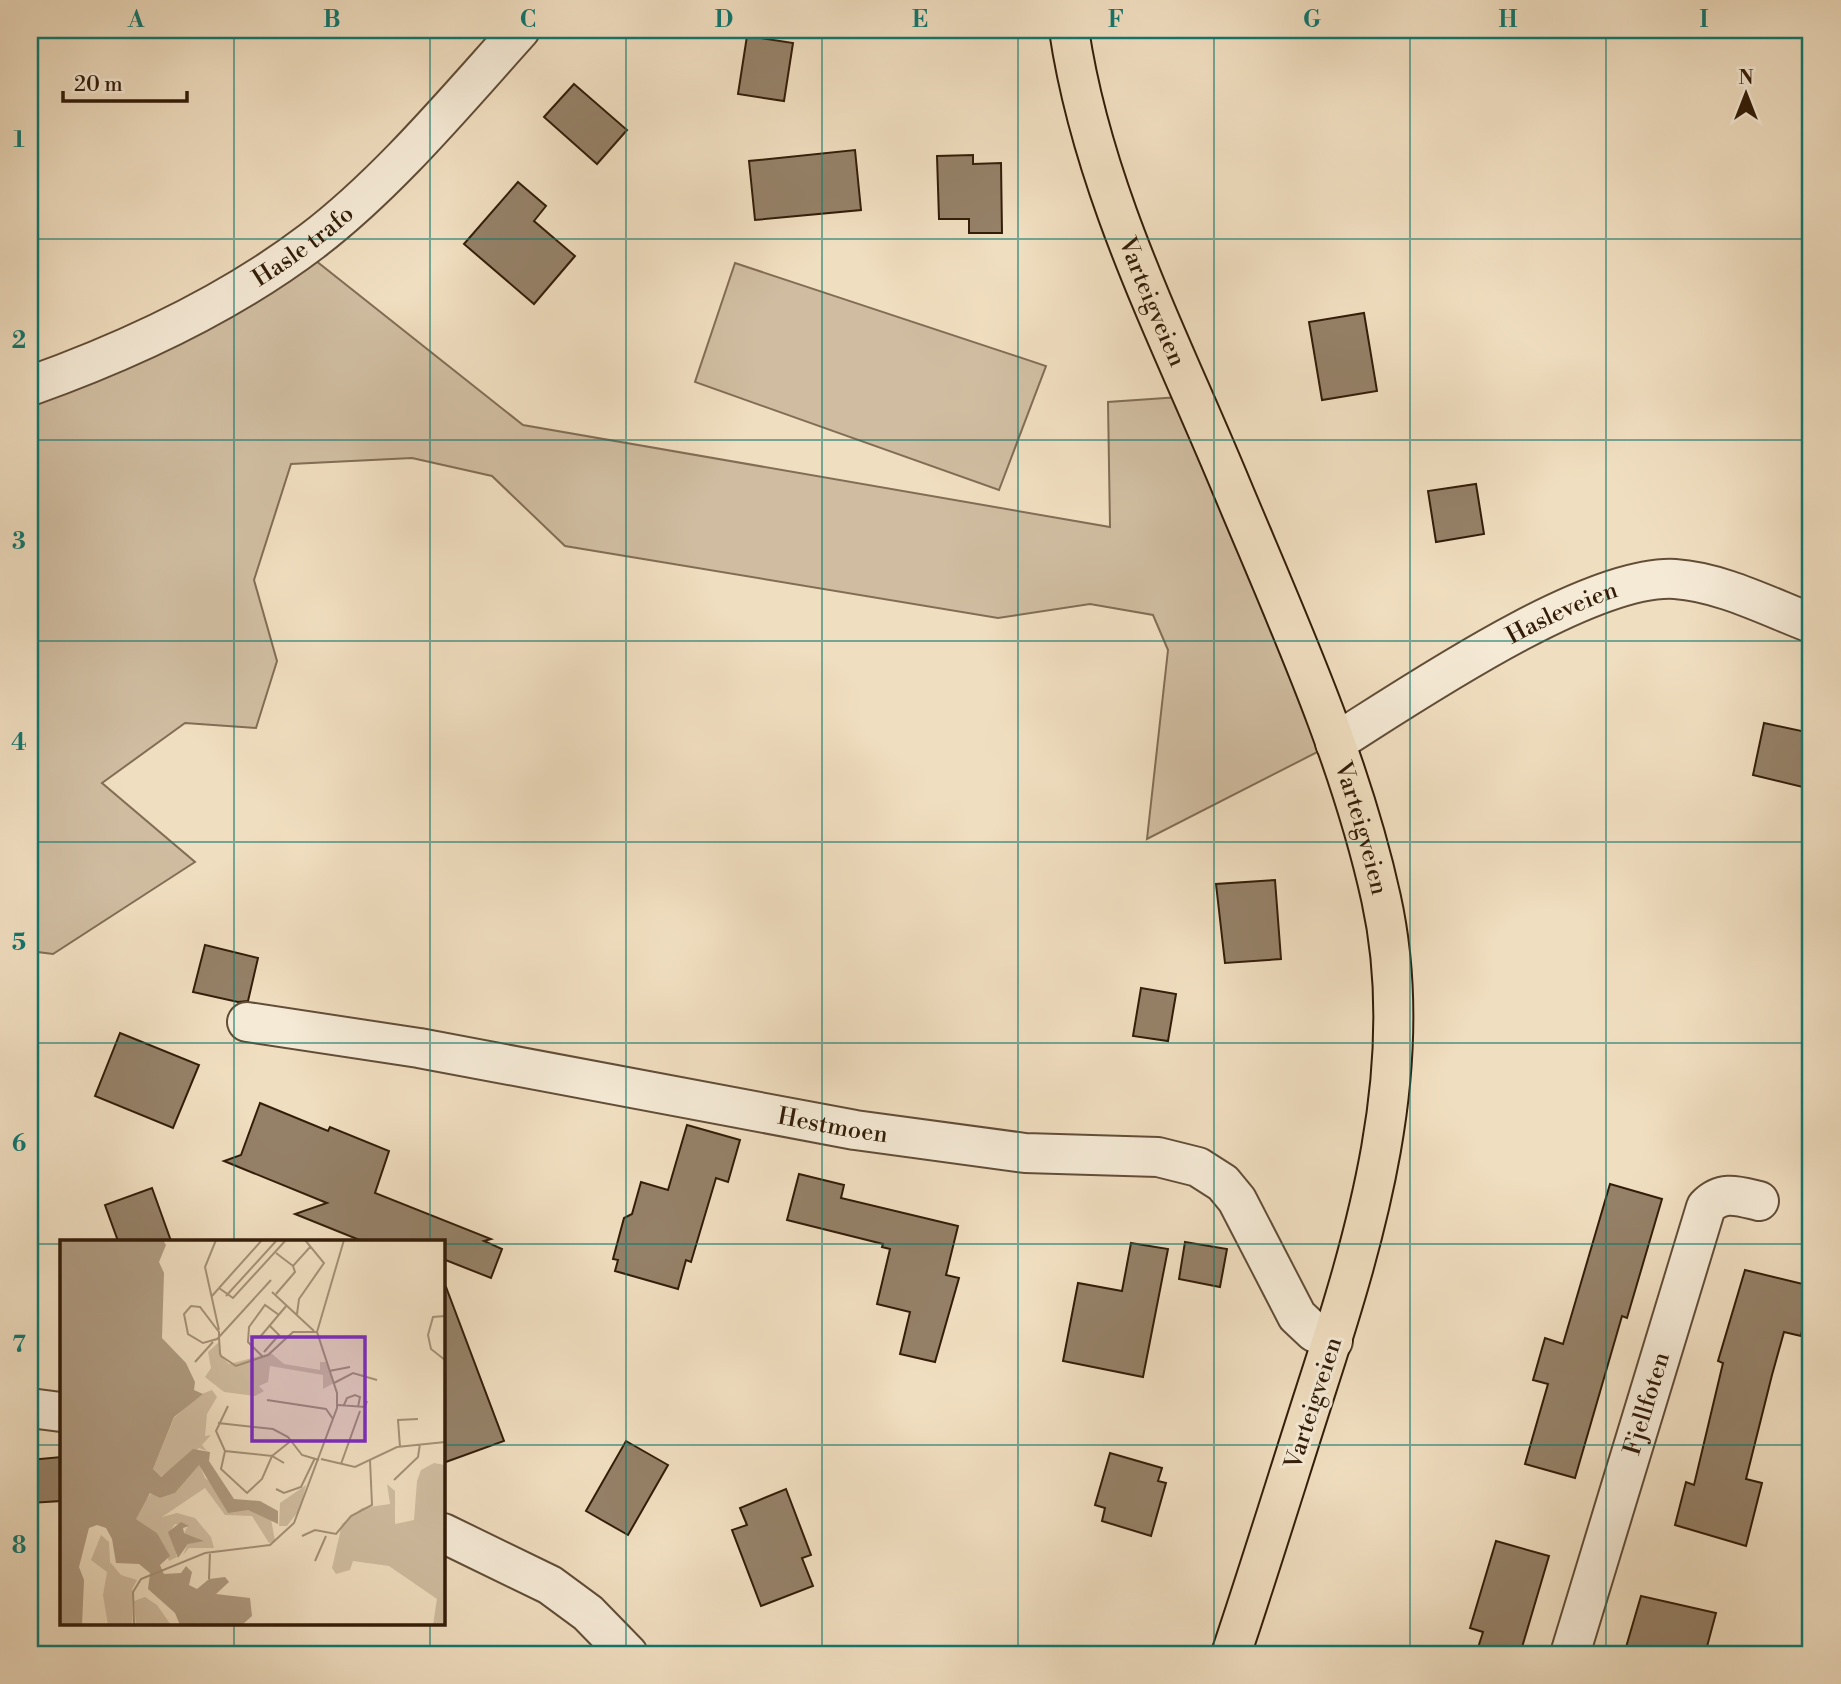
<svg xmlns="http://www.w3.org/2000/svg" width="1841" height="1684" viewBox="0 0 1841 1684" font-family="'Libre Bodoni',serif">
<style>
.green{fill:#d0bda1;stroke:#826d55;stroke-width:2}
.building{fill:#958168;stroke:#331d09;stroke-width:2}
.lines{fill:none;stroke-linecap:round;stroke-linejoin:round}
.minor-casing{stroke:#624d37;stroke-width:42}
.major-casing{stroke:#331d09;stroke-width:42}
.minor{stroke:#f5ead6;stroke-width:38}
.major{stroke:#f0dec0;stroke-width:38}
.grid{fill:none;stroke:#0f766e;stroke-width:2;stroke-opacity:0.55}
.labels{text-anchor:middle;stroke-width:6;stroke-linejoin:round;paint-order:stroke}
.street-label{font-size:24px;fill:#331d09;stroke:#f5ead6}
.inset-road{fill:none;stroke:#a49177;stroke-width:2}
.view{fill:#7b2cbf;fill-opacity:0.15;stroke:#7b2cbf;stroke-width:3.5}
.inset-edge{fill:none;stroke:#331d09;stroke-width:3.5}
.neatline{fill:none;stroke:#0f766e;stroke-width:2.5}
.grid-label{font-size:23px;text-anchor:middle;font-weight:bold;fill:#0f766e}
</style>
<rect width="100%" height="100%" fill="#f0dec0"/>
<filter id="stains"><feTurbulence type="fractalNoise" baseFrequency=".00286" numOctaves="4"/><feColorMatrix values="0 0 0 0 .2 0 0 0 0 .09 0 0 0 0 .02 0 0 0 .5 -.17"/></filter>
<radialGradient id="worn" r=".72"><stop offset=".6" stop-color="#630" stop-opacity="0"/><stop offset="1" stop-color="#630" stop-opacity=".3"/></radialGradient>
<g class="green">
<path d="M301,249L523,425L1110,527L1108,402L1194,396L1335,743L1147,839L1168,650L1153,615L1090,604L998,618L565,546L492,476L412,458L291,464L254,580L277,661L256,728L185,723L102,783L195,862L53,954L30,951V386Z"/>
<path d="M735,263L1046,366L999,490L695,382Z"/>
</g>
<g class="building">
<path d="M747,36L793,43L784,101L738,94Z"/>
<path d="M574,84L627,130L597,164L544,117Z"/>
<path d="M855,150L861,210L755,220L749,161Z"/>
<path d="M973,155V164L1001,163L1002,233H969V219H939L937,156Z"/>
<path d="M518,182L546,206L534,221L575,256L534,304L464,244Z"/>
<path d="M1364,313L1377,391L1322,400L1309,322Z"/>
<path d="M1476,484L1484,534L1436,542L1428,491Z"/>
<path d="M1764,723L1811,733V789L1753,775Z"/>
<path d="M1275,880L1281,959L1225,963L1216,884Z"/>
<path d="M205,945L258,958L248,1001L238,1002L193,992Z"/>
<path d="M1141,988L1176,994L1168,1041L1133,1036Z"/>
<path d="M120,1033L199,1065L173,1128L95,1096Z"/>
<path d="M260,1103L328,1131L330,1127L389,1151L375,1193L491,1239L484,1241L502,1249L491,1278L443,1259V1241H362L295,1214L327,1203L224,1161L241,1155Z"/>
<path d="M687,1125L740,1140L728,1182L716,1178L691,1262L686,1260L678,1289L615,1271L618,1260L613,1259L624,1218L632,1214L641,1182L668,1190Z"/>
<path d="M799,1174L844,1185L841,1198L958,1226L946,1275L959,1278L935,1362L900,1354L910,1312L877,1304L890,1249L882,1247L883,1244L787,1220Z"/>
<path d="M1610,1184L1662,1199L1627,1318L1622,1316L1575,1478L1525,1464L1548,1384L1533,1380L1545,1338L1563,1344Z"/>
<path d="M152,1188L171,1241H118L105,1205Z"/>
<path d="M1185,1242L1227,1249L1220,1287L1179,1279Z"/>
<path d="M1131,1243L1168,1249L1143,1377L1063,1361L1078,1283L1122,1291Z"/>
<path d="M1745,1270L1811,1286L1801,1336L1784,1332L1772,1375L1746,1479L1762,1483L1746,1546L1675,1525L1686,1482L1694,1485L1723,1363L1718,1361Z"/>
<path d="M443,1287H446L504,1441L443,1463Z"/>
<path d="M626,1441L668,1465L628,1535L586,1511Z"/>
<path d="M1110,1453L1162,1468L1158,1481L1166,1483L1151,1536L1102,1521L1105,1508L1095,1505Z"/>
<path d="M61,1457V1501L30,1503V1460Z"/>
<path d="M786,1489L811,1555L802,1558L813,1586L761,1606L732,1530L747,1525L740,1508Z"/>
<path d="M1496,1541L1549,1556L1520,1654H1476L1483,1632L1470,1628Z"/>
<path d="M1641,1596L1716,1613L1705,1654H1624Z"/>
</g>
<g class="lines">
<defs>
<g id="minor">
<path id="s1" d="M30,386C128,351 229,304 312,241C388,183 456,101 520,30"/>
<path id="s2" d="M1335,743C1411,695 1589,574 1675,579C1721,582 1769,607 1811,623"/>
<path id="s3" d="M247,1022L419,1048L855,1130L1025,1153L1158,1157L1198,1167L1223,1183L1237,1200L1297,1316L1314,1332L1333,1341"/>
<path d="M30,1408L61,1412"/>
<path d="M443,1533L550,1585L588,1613L628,1654"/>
<path id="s4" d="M1570,1654L1706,1207C1722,1190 1738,1196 1759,1201"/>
</g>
<g id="major">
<path id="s5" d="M1069,30C1093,192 1170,338 1232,488C1288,622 1350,757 1381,898C1418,1065 1366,1236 1315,1393C1287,1480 1260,1568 1231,1654"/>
</g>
</defs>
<use href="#minor" class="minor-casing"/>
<use href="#major" class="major-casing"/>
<use href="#minor" class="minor"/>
<use href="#major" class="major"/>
</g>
<path class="grid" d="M234,30V1241M430,30V1241M626,30V1654M822,30V1654M1018,30V1654M1214,30V1654M1410,30V1654M1606,30V1654M30,239H1811M30,440H1811M30,641H1811M30,842H1811M30,1043H1811M30,1244H61M443,1244H1811M30,1445H61M443,1445H1811M234,1623V1654M430,1623V1654"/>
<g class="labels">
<g class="street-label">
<text dy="8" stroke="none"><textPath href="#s1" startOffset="308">Hasle trafo</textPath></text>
<text dy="8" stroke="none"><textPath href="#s5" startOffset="285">Varteigveien</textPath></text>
<text dy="8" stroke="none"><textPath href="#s2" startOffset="262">Hasleveien</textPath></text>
<text dy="8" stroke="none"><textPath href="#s5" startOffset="852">Varteigveien</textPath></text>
<text dy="8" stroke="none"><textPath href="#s3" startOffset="595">Hestmoen</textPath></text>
<text dy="8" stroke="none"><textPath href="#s4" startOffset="262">Fjellfoten</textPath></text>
<text transform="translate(1313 1403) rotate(-72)" y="8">Varteigveien</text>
</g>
</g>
<g transform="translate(60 1240)">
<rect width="385" height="385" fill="#f0dec0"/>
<path d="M159,102L161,116L169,124L211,113L224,124L260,130V122H266L274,143L263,149V135L210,126L208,142L199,146L204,151L195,156L164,152L145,137L151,128L148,112ZM152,150L157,157L147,174L145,196L151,195L142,205L147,211L139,208L100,237L93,229L114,178L139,155ZM374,223L385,225V385H373L377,359L329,326L293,321L290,330L276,334L272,328L282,284L302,268L330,264L327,244L335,251V284L354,280L357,241L361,230ZM139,224L145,238L188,270L211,279L215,301L209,303L192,276L165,275L145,248L102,277L117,273L135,278L151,297L154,308H129L123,315L128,304L139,299L124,293L128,286L115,284L110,291L117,317L109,321L97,293L76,279V273L92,252L100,258L115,253ZM246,245L240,269L227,286H219L220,263ZM41,295L49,302L50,322L61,335L77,340L72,349V385H48L43,355L47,332L31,320ZM85,357L97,365L111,385H76L74,361Z" fill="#d0bda1"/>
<path d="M0,0H103L106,5L99,22L104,33L102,98L126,123L135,142L134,150L143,154L114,177L93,229L101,237L133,209L150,212L149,221L174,259L200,261L218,271V284L188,270L168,273L139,225L115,253L100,258L90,253L76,279L97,293L110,316L100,325L104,334L121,333L126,326L132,332L129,345L137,349L149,339L165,337L169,342L156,354L190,358L192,376L182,385H120L115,373L88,349L90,333L79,324L56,323L52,299L46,288L37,285L29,288L19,327L24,340L22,385H0ZM121,282L129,286L123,288L124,293L144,301L128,304L118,318L108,292Z" fill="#b09c82"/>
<path class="inset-road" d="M156,0L145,27L159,90M216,13L233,26L251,6M211,40L159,97L157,99L143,103L128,94L124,74L131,66L140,67L159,92V97L160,113L161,116L176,126L208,115L233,92H257M159,48L202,0M212,52L254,91M216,54L235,32L233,26M152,56L159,48L173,58L226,0M166,56L217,0M237,74L239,59L264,23L245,0M385,76L373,77L368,95L371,109L385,120M200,97L227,65M204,112L219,95L210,86M203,117L188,102L189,87L205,65L219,75M135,122L153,102M269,131L290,127M274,143L293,133L317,140M207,160L266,169L273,179M278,165L305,167L307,161M284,165L287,158L295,155L300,157L298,167M168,166L156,191L165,211L212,216L232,200M158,183L213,189L228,197L242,215L259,220M340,207L338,180L358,179M165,211L161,229L187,253L202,239L212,216L224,223M261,219L295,227L337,207L385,202M281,224L300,171M334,240L358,217L360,204M216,249L224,253L241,247L255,218M242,296L255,290L276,294L291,276L312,265L310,220M255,321L266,296M149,339L150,312M74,385L73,352L81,339L145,313L210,305L234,283L277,168V153L257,92L284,0"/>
<path class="view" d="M192,97H305V201H192Z"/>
<rect width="385" height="385" class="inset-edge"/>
</g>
<rect width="1841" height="1684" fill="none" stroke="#f0dec0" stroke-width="77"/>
<g transform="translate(1746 94)" stroke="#f5ead6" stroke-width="5" paint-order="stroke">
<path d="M0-5L12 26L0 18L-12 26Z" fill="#331d09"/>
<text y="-10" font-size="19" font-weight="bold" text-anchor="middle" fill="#331d09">N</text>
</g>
<path d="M63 91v10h124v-10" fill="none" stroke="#331d09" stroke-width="3.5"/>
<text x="74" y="91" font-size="21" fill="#331d09" stroke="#f5ead6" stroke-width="5" paint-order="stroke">20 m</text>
<rect x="38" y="38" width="1764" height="1608" class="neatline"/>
<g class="grid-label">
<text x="136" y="27">A</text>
<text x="332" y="27">B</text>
<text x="528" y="27">C</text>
<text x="724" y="27">D</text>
<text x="920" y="27">E</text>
<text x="1116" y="27">F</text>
<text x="1312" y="27">G</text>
<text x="1508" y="27">H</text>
<text x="1704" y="27">I</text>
<text x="19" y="147">1</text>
<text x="19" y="348">2</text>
<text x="19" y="549">3</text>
<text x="19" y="750">4</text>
<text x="19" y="950">5</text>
<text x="19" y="1151">6</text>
<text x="19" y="1352">7</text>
<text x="19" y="1553">8</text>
</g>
<rect width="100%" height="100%" filter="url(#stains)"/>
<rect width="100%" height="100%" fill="url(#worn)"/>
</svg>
